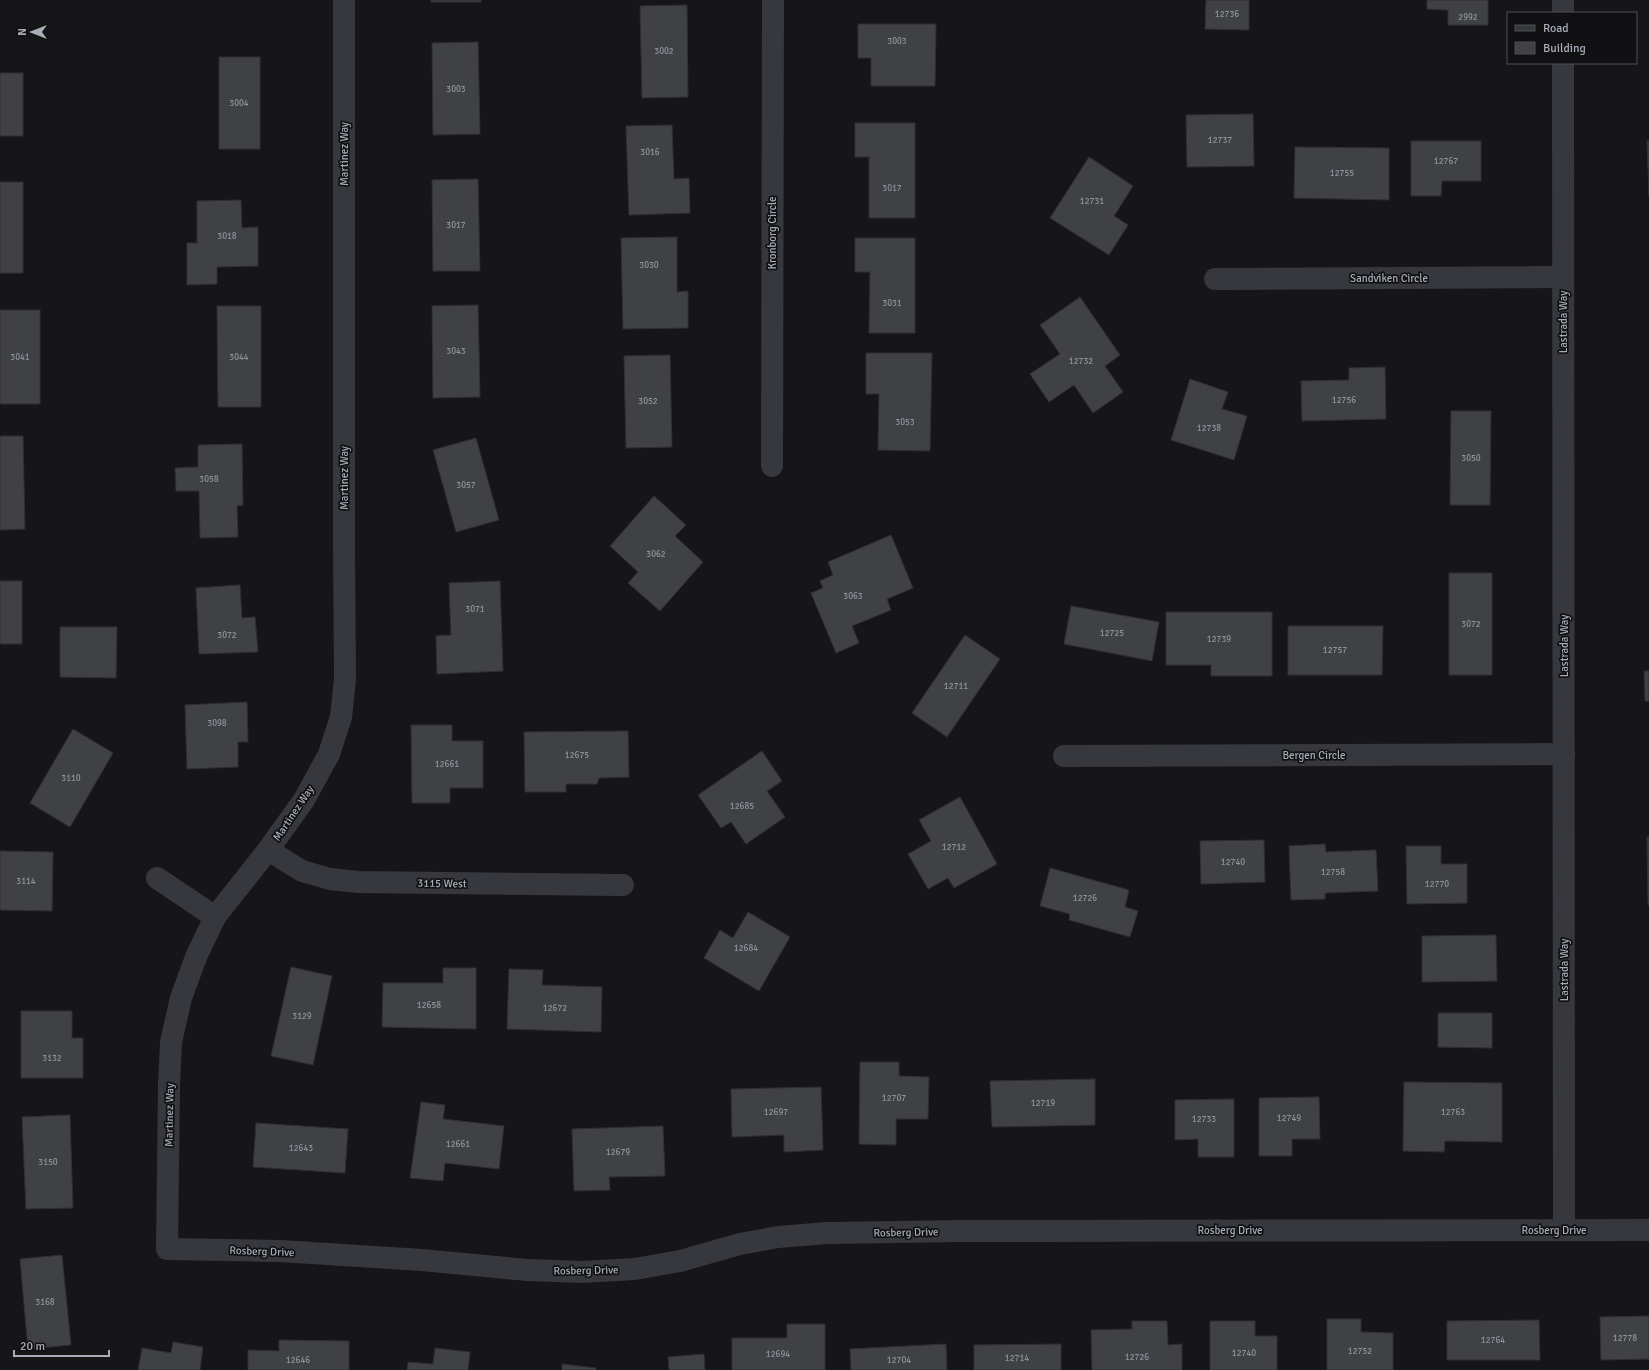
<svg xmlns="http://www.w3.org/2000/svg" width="1649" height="1370" viewBox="0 0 1649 1370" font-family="Signika,sans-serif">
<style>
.building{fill:#404145;stroke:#303034}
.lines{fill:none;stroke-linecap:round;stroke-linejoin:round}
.minor{stroke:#37383d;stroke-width:22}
.labels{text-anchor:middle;stroke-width:3.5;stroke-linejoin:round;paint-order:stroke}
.number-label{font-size:9px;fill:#8e929b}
.street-label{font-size:11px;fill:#a8adb8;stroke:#111113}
</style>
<rect width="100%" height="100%" fill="#161618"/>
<g class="building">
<rect x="431" y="0" width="50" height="2"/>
<path d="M1206,0H1249V30L1205,29Z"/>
<path d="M1427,0H1488V25H1448V10L1427,9Z"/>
<path d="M687,5L688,97L642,98L640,6Z"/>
<path d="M858,24H936L935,86H871V58H858Z"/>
<path d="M478,42L480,134L433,135L432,43Z"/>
<rect x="219" y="57" width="41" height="92"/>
<rect x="0" y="73" width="23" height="63"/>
<path d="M1253,114L1254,166L1187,167L1186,115Z"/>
<path d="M855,123H915V218H869V157H855Z"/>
<path d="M672,125L674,179L689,178L690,213L629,215L626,126Z"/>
<path d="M1411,141H1481V181H1442L1441,196H1411Z"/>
<path d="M1647,141H1649V197Z"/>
<path d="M1295,147L1389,148V200L1294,198Z"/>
<path d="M1089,157L1133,186L1114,216L1128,225L1109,255L1050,218Z"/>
<path d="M478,179L480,271H433L432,180Z"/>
<rect x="0" y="182" width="23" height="91"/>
<path d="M241,200L242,228L258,227V266L217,267V284L187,285V243H197V201Z"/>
<path d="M677,237V292L688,291V328L623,329L621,238Z"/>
<path d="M855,238H915V333H869L870,272H855Z"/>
<path d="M1080,297L1120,355L1105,366L1123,392L1093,413L1074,385L1049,402L1030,374L1060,354L1040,325Z"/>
<path d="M478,305L480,397L433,398L432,306Z"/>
<path d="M217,306H261V407H218Z"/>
<rect x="0" y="310" width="40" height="94"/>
<path d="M866,353H932L930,451L878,450L879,394H866Z"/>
<path d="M670,355L672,447L626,448L624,356Z"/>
<path d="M1385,367L1386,419L1302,421L1301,381L1349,380V368Z"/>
<path d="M1190,379L1228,392L1222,409L1247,416L1234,460L1171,440Z"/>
<path d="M1451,411H1491L1490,505H1450Z"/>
<path d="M0,436H23L25,529L0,530Z"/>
<path d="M476,438L499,520L456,532L433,450Z"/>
<path d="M242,444L243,505L237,506L238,537L200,538L199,491H176L175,468L198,467V445Z"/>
<path d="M654,496L686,525L675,536L703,562L660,611L628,583L638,572L610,546Z"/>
<path d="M891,535L913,588L887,599L891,610L852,626L859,643L836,653L811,593L823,588L820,581L833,575L828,562Z"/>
<rect x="1449" y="573" width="43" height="102"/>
<rect x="0" y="581" width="22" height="63"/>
<path d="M500,581L503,671L437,674L436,636L451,635L449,583Z"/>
<path d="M240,585L242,618L255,617L258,652L199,654L196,588Z"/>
<path d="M1071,606L1159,622L1152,661L1064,644Z"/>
<path d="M1166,612H1272V676H1211V665H1166Z"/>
<path d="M1288,626H1383L1382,675H1288Z"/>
<path d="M60,627H117L116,678L60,677Z"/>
<path d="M965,635L1000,659L947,737L912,713Z"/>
<path d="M1644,671H1649V701H1645Z"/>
<path d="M247,702L248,742H238V767L187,769L185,705Z"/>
<path d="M411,725H452V741H483V788H450V803H412Z"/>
<path d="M73,729L113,753L70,827L30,803Z"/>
<path d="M628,731L629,777L599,778L597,784H566V792H525L524,732Z"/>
<path d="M762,751L782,781L767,791L785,817L746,844L731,822L721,828L698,795Z"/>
<path d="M960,797L997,864L954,888L948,878L928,889L908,854L931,841L919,820Z"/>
<path d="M1647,837H1649V905H1648Z"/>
<path d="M1264,840L1265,882L1201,884L1200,841Z"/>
<path d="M1325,844L1326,852L1376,850L1378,891L1325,893V899L1291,900L1289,846Z"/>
<path d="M1406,846H1441V864H1467V903L1407,904Z"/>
<path d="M0,851L53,852L52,911L0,910Z"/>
<path d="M1050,868L1129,890L1125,907L1138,911L1130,937L1069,920L1070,914L1040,906Z"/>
<path d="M748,912L790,937L759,991L704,958L720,930L733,938Z"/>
<path d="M1496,935L1497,981L1422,982V936Z"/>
<path d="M291,967L332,976L313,1065L271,1056Z"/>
<path d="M443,968H476V1029L382,1027L383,983H443Z"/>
<path d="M509,969L543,970L542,985L602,987L601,1032L507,1029Z"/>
<path d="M21,1011H72V1038H83V1078H21Z"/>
<path d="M1438,1013H1492V1048L1438,1047Z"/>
<path d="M860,1062H899V1076L929,1077L928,1119H896V1145L859,1144Z"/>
<path d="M1095,1079V1125L992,1127L990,1081Z"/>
<path d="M1404,1082L1502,1083V1142L1445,1141L1444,1152L1403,1151Z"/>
<path d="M821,1087L823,1150L784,1152V1135L732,1137L731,1089Z"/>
<path d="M1319,1097L1320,1139H1292V1156H1259V1098Z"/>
<path d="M1234,1099V1157H1198V1139L1175,1140V1100Z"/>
<path d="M421,1102L445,1105L443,1119L504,1126L499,1169L445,1163L443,1181L410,1178Z"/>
<path d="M70,1115L73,1208L26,1209L22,1117Z"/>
<path d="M256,1123L348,1129L345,1173L253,1167Z"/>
<path d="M663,1126L665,1176L609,1177L610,1190L574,1191L572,1129Z"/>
<path d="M62,1255L71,1345L28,1349L20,1259Z"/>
<path d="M1649,1316V1359L1601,1360L1600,1317Z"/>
<path d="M1327,1319H1361V1332L1393,1333V1370H1327Z"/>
<path d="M1539,1320L1540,1360H1447V1321Z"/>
<path d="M1132,1321H1167L1168,1345L1182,1344V1370H1092L1091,1330L1132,1329Z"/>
<path d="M1210,1321H1255V1336H1277V1370H1210Z"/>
<path d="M787,1324H825V1370H732V1338H787Z"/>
<path d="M279,1340L349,1341V1370H248V1350L279,1351Z"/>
<path d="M173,1342L203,1347L200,1370H138L142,1348L171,1353Z"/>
<path d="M946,1344L947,1370H851L850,1349Z"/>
<path d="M1061,1344V1370H974V1345Z"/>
<path d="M435,1348L470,1352L468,1370H407L408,1362L433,1364Z"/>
<path d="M704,1354L705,1370H669L668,1357Z"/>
<path d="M562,1364L596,1368V1370H562Z"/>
</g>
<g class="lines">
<g class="minor">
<path d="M344,0V550L345,679L341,717L329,754L304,800L268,850L215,917L196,957L181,998L171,1042L169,1084L167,1249L280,1251L422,1260L527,1270L582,1272L635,1269L680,1261L740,1244L778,1237L828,1233L963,1231L1649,1230"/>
<path d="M1563,0V13"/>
<path d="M1563,63L1564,1229"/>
<path d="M1215,279L1563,277"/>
<path d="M772,466L773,0"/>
<path d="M1064,756L1564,754"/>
<path d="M268,850L302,871L330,879L358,882L623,885"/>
<path d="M157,878L215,917"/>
</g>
</g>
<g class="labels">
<g class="number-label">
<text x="1227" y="17">12736</text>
<text x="1468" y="20">2992</text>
<text x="897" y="44">3003</text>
<text x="664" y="54">3002</text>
<text x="456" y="92">3003</text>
<text x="239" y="106">3004</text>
<text x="1220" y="143">12737</text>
<text x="650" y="155">3016</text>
<text x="1446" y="164">12767</text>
<text x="1342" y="176">12755</text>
<text x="892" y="191">3017</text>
<text x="1092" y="204">12731</text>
<text x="456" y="228">3017</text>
<text x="227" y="239">3018</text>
<text x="649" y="268">3030</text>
<text x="892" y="306">3031</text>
<text x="456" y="354">3043</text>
<text x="20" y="360">3041</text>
<text x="239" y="360">3044</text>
<text x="1081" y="364">12732</text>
<text x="1344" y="403">12756</text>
<text x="648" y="404">3052</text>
<text x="905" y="425">3053</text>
<text x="1209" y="431">12738</text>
<text x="1471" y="461">3050</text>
<text x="209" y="482">3058</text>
<text x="466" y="488">3057</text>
<text x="656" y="557">3062</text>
<text x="853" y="599">3063</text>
<text x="475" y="612">3071</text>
<text x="1471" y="627">3072</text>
<text x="1112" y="636">12725</text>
<text x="227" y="638">3072</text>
<text x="1219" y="642">12739</text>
<text x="1335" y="653">12757</text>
<text x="956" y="689">12711</text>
<text x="217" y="726">3098</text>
<text x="577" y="758">12675</text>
<text x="447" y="767">12661</text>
<text x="71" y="781">3110</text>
<text x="742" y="809">12685</text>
<text x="954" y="850">12712</text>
<text x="1233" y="865">12740</text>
<text x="1333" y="875">12758</text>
<text x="26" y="884">3114</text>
<text x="1437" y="887">12770</text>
<text x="1085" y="901">12726</text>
<text x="746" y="951">12684</text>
<text x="429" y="1008">12658</text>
<text x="555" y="1011">12672</text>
<text x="302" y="1019">3129</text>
<text x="52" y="1061">3132</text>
<text x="894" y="1101">12707</text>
<text x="1043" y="1106">12719</text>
<text x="776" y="1115">12697</text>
<text x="1453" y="1115">12763</text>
<text x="1289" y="1121">12749</text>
<text x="1204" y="1122">12733</text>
<text x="458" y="1147">12661</text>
<text x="301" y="1151">12643</text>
<text x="618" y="1155">12679</text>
<text x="48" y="1165">3150</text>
<text x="45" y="1305">3168</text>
<text x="1625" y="1341">12778</text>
<text x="1493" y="1343">12764</text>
<text x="1360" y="1354">12752</text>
<text x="1244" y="1356">12740</text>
<text x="778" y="1357">12694</text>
<text x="1137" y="1360">12726</text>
<text x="1017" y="1361">12714</text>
<text x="298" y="1363">12646</text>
<text x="899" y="1363">12704</text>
</g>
<g class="street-label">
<text transform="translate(344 154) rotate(-90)" y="4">Martinez Way</text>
<text transform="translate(772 233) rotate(-90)" y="4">Kronborg Circle</text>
<text x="1389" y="282">Sandviken Circle</text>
<text transform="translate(1563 322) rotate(-90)" y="4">Lastrada Way</text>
<text transform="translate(344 478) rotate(-90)" y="4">Martinez Way</text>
<text transform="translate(1564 646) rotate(-90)" y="4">Lastrada Way</text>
<text x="1314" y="759">Bergen Circle</text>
<text transform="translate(293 813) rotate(-56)" y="4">Martinez Way</text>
<text transform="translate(442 883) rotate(1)" y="4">3115 West</text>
<text transform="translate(1564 970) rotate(-90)" y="4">Lastrada Way</text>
<text transform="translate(169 1115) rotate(-89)" y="4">Martinez Way</text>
<text x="1230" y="1234">Rosberg Drive</text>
<text x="1554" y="1234">Rosberg Drive</text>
<text transform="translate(906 1232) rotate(-1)" y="4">Rosberg Drive</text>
<text transform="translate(262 1251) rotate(2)" y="4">Rosberg Drive</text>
<text transform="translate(586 1270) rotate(-1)" y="4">Rosberg Drive</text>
</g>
</g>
<rect x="1507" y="12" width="130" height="52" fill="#111113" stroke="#4d4f55"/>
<rect x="1515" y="25" width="20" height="6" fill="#37383d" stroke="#4d4f55"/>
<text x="1543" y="32" font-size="12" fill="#a8adb8">Road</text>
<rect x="1515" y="42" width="20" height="12" fill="#404145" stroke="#4d4f55"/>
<text x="1543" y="52" font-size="12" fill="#a8adb8">Building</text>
<g transform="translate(32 32) rotate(270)" stroke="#111113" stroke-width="3" paint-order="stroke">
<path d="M0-3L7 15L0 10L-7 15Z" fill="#a8adb8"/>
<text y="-6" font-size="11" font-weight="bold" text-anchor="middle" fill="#a8adb8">N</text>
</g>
<path d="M14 1350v6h95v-6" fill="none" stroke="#a8adb8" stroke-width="2"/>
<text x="20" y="1350" font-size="12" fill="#a8adb8" stroke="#111113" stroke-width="3" paint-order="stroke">20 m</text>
</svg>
